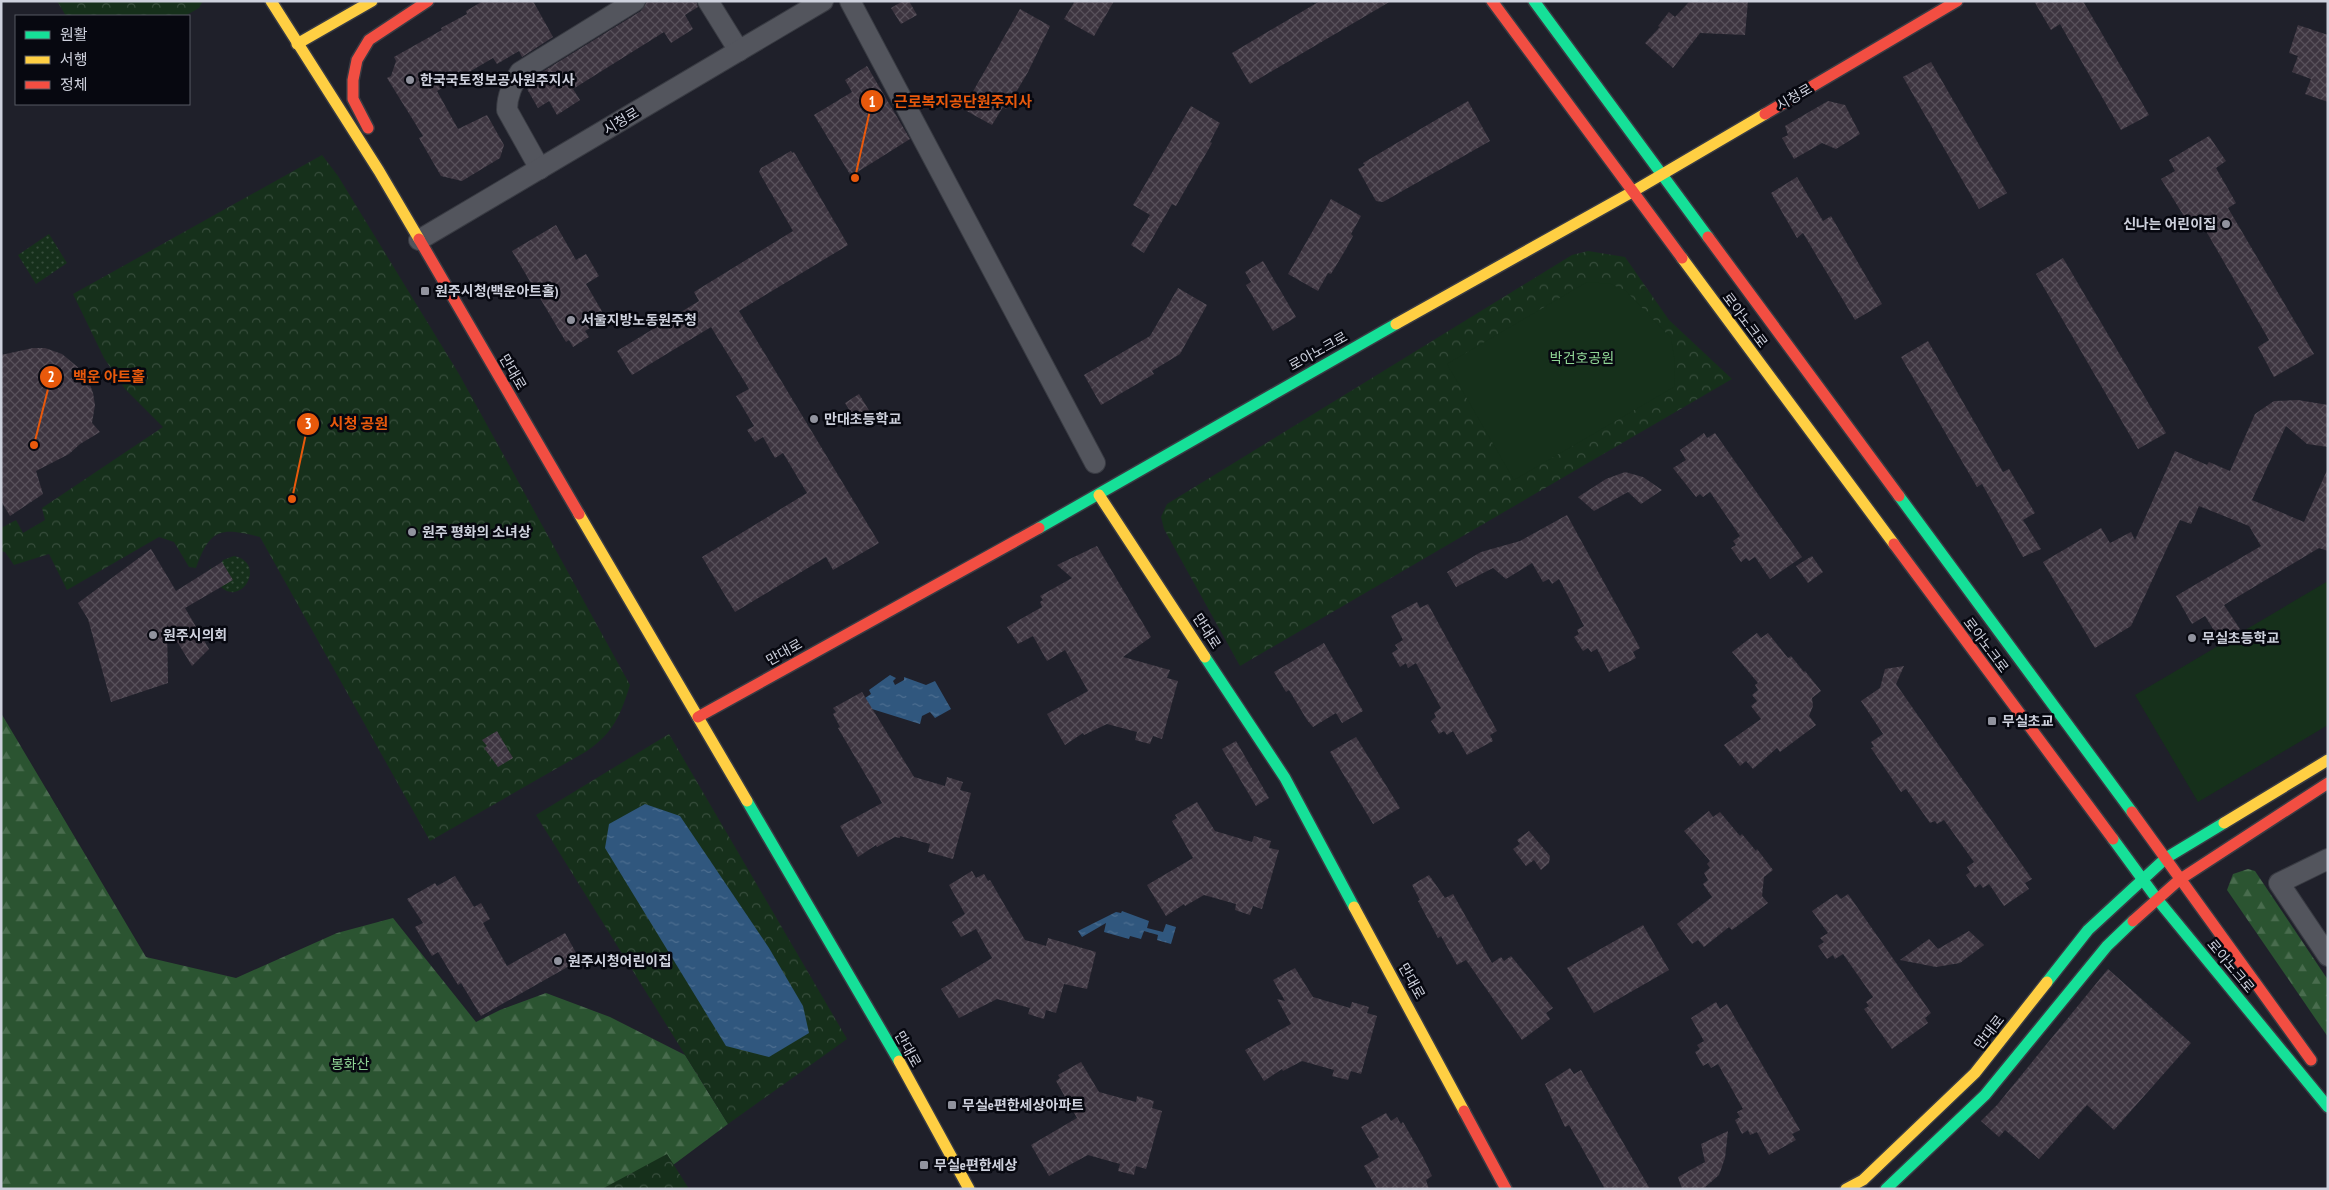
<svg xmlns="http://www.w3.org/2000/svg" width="2329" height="1190" viewBox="0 0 2329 1190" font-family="'PT Sans Narrow','Noto Sans KR',sans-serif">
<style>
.grass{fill:url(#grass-dots)}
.forest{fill:url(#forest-firs)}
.park{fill:url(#park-crowns)}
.pitch{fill:#16301b}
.water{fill:url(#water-ripples)}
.building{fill:url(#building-cross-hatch)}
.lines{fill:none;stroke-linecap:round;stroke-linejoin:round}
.street-casing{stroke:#393b43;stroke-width:22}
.fast-casing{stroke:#393b43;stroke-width:14}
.slow-casing{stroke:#393b43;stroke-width:14}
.jam-casing{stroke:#393b43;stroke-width:14}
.street{stroke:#53555d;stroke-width:20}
.fast{stroke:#16e098;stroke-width:11}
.slow{stroke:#ffcf43;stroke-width:11}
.jam{stroke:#f24e42;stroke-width:11}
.poi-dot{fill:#91939e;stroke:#070810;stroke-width:2}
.labels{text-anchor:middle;stroke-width:5;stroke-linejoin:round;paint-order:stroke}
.poi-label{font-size:14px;font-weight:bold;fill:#ced1dd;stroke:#070810;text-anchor:start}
.street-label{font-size:14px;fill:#ced1dd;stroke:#070810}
.park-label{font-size:14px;fill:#8fd595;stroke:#070810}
.leader{fill:none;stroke:#e8590c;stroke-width:2}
.callout-dot{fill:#e8590c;stroke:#070810;stroke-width:2}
.mark-label{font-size:15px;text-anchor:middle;font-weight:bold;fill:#fff}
.callout-label{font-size:15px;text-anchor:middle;font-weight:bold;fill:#e8590c;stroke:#070810;stroke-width:5;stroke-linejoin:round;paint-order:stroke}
</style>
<defs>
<pattern id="grass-dots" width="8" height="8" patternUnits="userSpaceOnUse" patternTransform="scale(1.25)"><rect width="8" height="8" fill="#16301b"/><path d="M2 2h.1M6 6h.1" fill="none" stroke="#374d3c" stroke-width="1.8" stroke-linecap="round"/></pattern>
<pattern id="forest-firs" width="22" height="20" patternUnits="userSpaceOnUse" patternTransform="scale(1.25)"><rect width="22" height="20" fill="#2b5431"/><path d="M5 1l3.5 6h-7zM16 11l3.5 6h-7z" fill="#496c4e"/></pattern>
<pattern id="park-crowns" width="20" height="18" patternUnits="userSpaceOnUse" patternTransform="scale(1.25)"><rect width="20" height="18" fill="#16301b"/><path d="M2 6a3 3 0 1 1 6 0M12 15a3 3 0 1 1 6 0" fill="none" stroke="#374d3c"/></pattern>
<pattern id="water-ripples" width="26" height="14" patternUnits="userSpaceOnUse" patternTransform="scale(1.25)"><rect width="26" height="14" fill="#30577e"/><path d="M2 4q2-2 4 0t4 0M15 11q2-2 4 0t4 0" fill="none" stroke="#4d6e90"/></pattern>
<pattern id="building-cross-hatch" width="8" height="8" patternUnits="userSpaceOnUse" patternTransform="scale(1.25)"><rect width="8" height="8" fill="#3d3540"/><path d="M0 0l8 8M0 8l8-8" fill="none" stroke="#58515b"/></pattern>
</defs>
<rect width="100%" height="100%" fill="#1f202a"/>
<g class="grass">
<path d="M49,234L67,263L36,284L18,255Z"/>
<path d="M234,556C267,563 242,607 221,587C216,581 212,573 209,566L215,574L223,560Z"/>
</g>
<g class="forest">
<path d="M1,713L146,957L236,978L337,933L393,918L476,1022L500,1010L546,993L610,1017L685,1055L728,1124L661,1174L625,1189H1Z"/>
<path d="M2248,869L2255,871L2328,980V1037L2227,890L2233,874Z"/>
</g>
<g class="park">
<path d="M57,1H203L199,8L185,16H66Z"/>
<path d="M322,155L338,176L459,374L630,685C620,716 614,732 587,751L430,841L260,537C221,527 210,528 196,568L189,567L174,542L159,537L67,590L49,554L14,565L5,552L1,551V528L16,520L23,533L45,520L42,508L163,427L125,389L104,358L73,294Z"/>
<path d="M1588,251L1625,257L1669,320L1732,379L1240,666L1164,529L1161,517L1167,504L1572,255Z"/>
<path d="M669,734L847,1039L728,1124L536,815Z"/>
<path d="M667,1154L689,1189H602Z"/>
</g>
<g class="pitch">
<path d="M1587,282L1611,284L1626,291L1671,338L1675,363L1674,387L1514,480L1447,364Z"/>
<path d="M2328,581V725L2198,802L2135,695Z"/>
</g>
<g class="water">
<path d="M890,675L896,678L893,681L895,685L904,680V677L926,685L935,681L951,709L935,718L930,712L922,716L920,724L856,704L871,694L869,690Z"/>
<path d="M645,804L680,816L769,948L803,1006L809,1033L769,1057L726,1046L605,848L609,824Z"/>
<path d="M1122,911L1149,921L1147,928L1163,932L1166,924L1176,927L1171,944L1157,940L1158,935L1144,931L1141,939L1130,936L1129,939L1104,932L1106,923L1082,937L1078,931L1116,912L1121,913Z"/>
</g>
<g class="building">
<path d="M483,1H533L553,37L522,57L519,51L497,64L493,58L437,91L458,129L487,115L504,145L500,158L462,181L441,176L419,138L423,136L387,78L391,76L396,61L394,57L442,30L441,28L467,14L466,11Z"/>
<path d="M647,1H696L698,7L685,15L693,29L671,43L664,32L573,89L580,100L557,115L549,101L538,108L527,89L537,83L534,77L641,11Z"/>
<path d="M903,1H909L917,15L901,24L891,8Z"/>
<path d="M1075,1H1114L1094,36L1064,19Z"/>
<path d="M1320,1H1391L1250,84L1232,53Z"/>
<path d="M1690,1H1748L1745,35L1700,33L1673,68L1645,43L1660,27L1658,26L1669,12L1675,17Z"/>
<path d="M2034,1H2083L2149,115L2121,130L2060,24L2051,30Z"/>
<path d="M1020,9L1050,26L1028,72L1006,109L1003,107L992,125L963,109Z"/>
<path d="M2298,25L2328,35V102L2305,94L2311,79L2292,72L2298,56L2289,53Z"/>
<path d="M1931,62L2007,193L1979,209L1903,77Z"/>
<path d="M867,66L910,139L851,176L814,115L852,92L845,80Z"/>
<path d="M1468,101L1490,141L1383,202L1376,201L1358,169L1365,165L1363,163Z"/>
<path d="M1828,101L1845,105L1860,134L1836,149L1822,143L1794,159L1782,138L1788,135L1785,126Z"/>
<path d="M1191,106L1220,123L1210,142L1212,143L1176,206L1172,204L1144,253L1131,245L1150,215L1133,205Z"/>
<path d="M2209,136L2226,161L2216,168L2236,203L2228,208L2314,354L2274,377L2258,347L2269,340L2202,224L2192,229L2161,179L2175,171L2169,160Z"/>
<path d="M791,151L792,153L794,152L848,245L739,311L879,543L833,570L826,557L735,612L702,557L807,493L783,453L775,458L763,437L755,442L747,430L754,426L736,396L749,389L711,327L632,375L617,351L699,301L694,292L793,231L759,172L761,168Z"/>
<path d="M1797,177L1823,221L1831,216L1882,304L1855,320L1803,233L1797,238L1771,193Z"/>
<path d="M1331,199L1361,216L1351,234L1353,236L1346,249L1331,274L1328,273L1318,291L1288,274Z"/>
<path d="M556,225L576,260L586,254L599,276L586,284L603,313L586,323L590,328L585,331L589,337L573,347L569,340L566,342L512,251Z"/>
<path d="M2063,258L2166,433L2138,449L2036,274Z"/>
<path d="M1263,261L1296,317L1273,331L1246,285L1251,282L1245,272Z"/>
<path d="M1178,288L1207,305L1180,354L1152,371L1154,374L1101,405L1084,375L1150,336Z"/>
<path d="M1928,341L2003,472L2009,469L2035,513L2023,520L2041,549L2023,557L1982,484L1977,487L1901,357Z"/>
<path d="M33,348H45L62,354L86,374L93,393L95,405L92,423L100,432L80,444L69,454L36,471L43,494L10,516L1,501V355Z"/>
<path d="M859,394L873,417L859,425L845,403Z"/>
<path d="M2298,400L2328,405V447L2307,444L2286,426L2252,500L2304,522L2328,468V551L2319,548L2224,605L2240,629L2220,640L2205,616L2192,624L2176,596L2261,546L2249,526L2199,506L2191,524L2180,520L2131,626L2095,648L2043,562L2101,528L2110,543L2131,532L2135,540L2175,451L2207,465L2209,462L2230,471L2255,414L2274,401Z"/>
<path d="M1704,433L1707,438L1715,433L1802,557L1770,579L1755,557L1749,561L1746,558L1741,562L1731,548L1736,545L1733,541L1740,536L1710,492L1703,497L1700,494L1696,497L1673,468L1686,460L1680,450Z"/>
<path d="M1625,472L1643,477L1662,490L1641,504L1628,492L1594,511L1578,497L1606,479Z"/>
<path d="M1567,515L1640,648L1633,652L1636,658L1609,672L1597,649L1591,652L1588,648L1583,651L1574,637L1579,634L1577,630L1584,626L1559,579L1552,584L1549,579L1543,582L1532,563L1506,579L1493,568L1456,587L1447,572L1481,552L1520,541Z"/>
<path d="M1097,546L1151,637L1123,657L1170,670L1167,678L1178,681L1162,739L1153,736L1150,744L1135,740L1137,732L1107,724L1084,735L1083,733L1065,745L1047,714L1088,691L1065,650L1047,661L1033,636L1018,644L1007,627L1042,607L1040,602L1043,600L1040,596L1072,578L1057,565Z"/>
<path d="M151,549L176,591L222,562L233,580L185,608L209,649L192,666L167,625L168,683L111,702L88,619L78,603Z"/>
<path d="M1812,556L1823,572L1808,583L1796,566Z"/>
<path d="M1417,602L1420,608L1428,604L1497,731L1490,735L1493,741L1467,755L1453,731L1447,735L1444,731L1439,734L1431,721L1436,717L1434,713L1441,708L1416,663L1408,668L1406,663L1400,667L1392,653L1398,649L1395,645L1403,640L1391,616Z"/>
<path d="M1757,633L1761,638L1768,633L1788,658L1791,656L1804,672L1805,671L1821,691L1812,698L1813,706L1809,716L1816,725L1780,752L1777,748L1753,769L1746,761L1740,766L1724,745L1761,719L1751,706L1757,701L1752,695L1758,690L1755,685L1758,683L1732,652Z"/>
<path d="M1324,643L1363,711L1342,723L1336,713L1313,727L1307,720L1289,690L1286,692L1274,672Z"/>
<path d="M1904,666L1896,684L2032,879L2025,883L2029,889L2004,906L1989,884L1983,888L1980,884L1975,888L1966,875L1970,872L1967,867L1974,862L1944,820L1937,824L1935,821L1930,823L1906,789L1901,792L1871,748L1874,747L1871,742L1883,734L1861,701L1880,688L1885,669Z"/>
<path d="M862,692L914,777L945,786L947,777L963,782L960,790L971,793L953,859L928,852L930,844L900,836V838L895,837L877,847L876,845L858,857L840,826L882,803L838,728L840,727L833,714L836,712L833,708Z"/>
<path d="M497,731L513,758L498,767L484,748L487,746L482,740Z"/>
<path d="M1356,737L1400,808L1373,824L1330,752Z"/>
<path d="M1236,741L1269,798L1256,806L1222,749Z"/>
<path d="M1197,802L1215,831L1252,842L1254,836L1271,841L1269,848L1279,850L1262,909L1253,906L1250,915L1235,910L1236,904L1204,895L1185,906L1184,904L1166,916L1147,885L1193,858L1172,821L1177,818L1175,815Z"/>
<path d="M1709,811L1713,817L1720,812L1740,836L1742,834L1756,851L1757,849L1773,870L1764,877L1762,896L1768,903L1732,930L1729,927L1704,947L1698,940L1692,944L1677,924L1712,897L1703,884L1708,880L1704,873L1710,868L1707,864L1710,861L1684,831Z"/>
<path d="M1529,831L1550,856L1549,863L1541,870L1534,860L1526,866L1513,849L1520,844L1517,840Z"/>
<path d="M972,871L976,878L984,874L988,881L990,880L1025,940L1046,946L1048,938L1096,952L1087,989L1064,984L1056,1013L1046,1010L1044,1019L1028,1014L1030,1008L997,999L959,1018L941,989L992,958L976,929L961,937L952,922L965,914L949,885Z"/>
<path d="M1429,875L1445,898L1453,894L1492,963L1501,957L1504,961L1511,956L1553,1008L1546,1013L1550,1019L1522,1040L1466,960L1457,965L1441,936L1438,938L1418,901L1420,900L1412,885Z"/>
<path d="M455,876L474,907L481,903L490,919L483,923L507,966L565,933L580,960L481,1016L461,983L458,985L438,952L432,956L415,927L423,923L407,899L435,883L437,886Z"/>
<path d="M1837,894L1841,899L1848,894L1931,1013L1925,1018L1928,1023L1892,1049L1864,1009L1869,1006L1866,1002L1873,997L1843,954L1835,959L1833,955L1827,959L1818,946L1824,942L1820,938L1828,933L1812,911Z"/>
<path d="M1643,925L1669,970L1594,1013L1567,968Z"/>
<path d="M1969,931L1984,945L1960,963L1936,967L1900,960L1929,939L1938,949Z"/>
<path d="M1295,968L1313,997L1350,1008L1352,1002L1369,1007L1367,1013L1377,1016L1361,1074L1351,1071L1348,1080L1332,1076L1334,1070L1302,1061L1283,1071L1282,1069L1264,1081L1245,1050L1291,1024L1277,999L1285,1001L1273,980Z"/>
<path d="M2108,969L2191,1043L2114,1130L2087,1105L2039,1159L2005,1130L1999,1137L1981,1121L1997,1105Z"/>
<path d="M1716,1002L1720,1009L1727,1004L1800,1130L1792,1134L1796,1140L1769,1155L1757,1132L1750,1135L1748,1130L1742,1134L1735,1120L1740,1117L1737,1112L1743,1109L1718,1064L1711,1068L1708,1063L1703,1066L1695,1052L1700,1049L1697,1045L1704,1041L1691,1018Z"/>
<path d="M1081,1062L1099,1092L1136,1102L1137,1096L1154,1101L1152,1108L1162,1111L1146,1169L1136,1166L1134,1175L1118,1171L1120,1164L1088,1155L1049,1176L1031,1145L1077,1118L1056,1081L1060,1078L1058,1075Z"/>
<path d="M1570,1068L1574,1074L1581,1070L1650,1189H1605L1569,1125L1565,1127L1545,1084Z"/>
<path d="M1386,1113L1391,1121L1397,1117L1401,1124L1403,1122L1423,1157L1432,1176L1426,1180L1429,1189H1377L1364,1166L1379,1157L1361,1127Z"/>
<path d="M1728,1131L1725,1158L1719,1175L1703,1189H1682L1678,1177L1705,1162L1701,1144Z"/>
</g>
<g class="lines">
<defs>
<g id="street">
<path d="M708,1L739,51"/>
<path d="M850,1L1095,463"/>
<path d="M540,169L507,110C507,95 513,84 520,72L635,1"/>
<path d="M419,240L823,1"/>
<path d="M2328,859L2279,883L2328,956"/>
</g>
<g id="fast">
<path d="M1534,1L1708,237"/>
<path d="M1899,496L2132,812"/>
<path d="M1039,528L1396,324"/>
<path d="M1205,657L1285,778L1354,907"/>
<path d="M747,801L899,1061"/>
<path d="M2113,839L2157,899L2328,1107"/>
<path d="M2047,982L2088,930L2166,858L2224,823"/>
<path d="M1886,1189L1985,1095L2107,946L2133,921"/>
</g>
<g id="slow">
<path d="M271,1L379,171L419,239"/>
<path d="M297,44L372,1"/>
<path d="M1682,258L1894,544"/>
<path d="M1396,324L1632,192L1765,114"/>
<path d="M1099,495L1205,657"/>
<path d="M579,514L747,801"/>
<path d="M2224,823L2328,760"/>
<path d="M1354,907L1464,1111"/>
<path d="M899,1061L969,1189"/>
<path d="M1846,1189L1863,1180L1975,1073L2047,982"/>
</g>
<g id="jam">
<path d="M1492,1L1682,258"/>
<path d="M1765,114L1957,1"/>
<path d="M368,128L353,99V80L357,60L369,40L428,1"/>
<path d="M1708,237L1899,496"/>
<path d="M419,239L579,514"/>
<path d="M1894,544L2113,839"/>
<path d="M698,717L1039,528"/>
<path d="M2132,812L2311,1060"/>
<path d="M2133,921L2179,880L2328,783"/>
<path d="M1464,1111L1506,1189"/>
</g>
</defs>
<use href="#street" class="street-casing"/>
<use href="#fast" class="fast-casing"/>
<use href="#slow" class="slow-casing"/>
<use href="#jam" class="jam-casing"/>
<use href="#street" class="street"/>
<use href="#fast" class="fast"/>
<use href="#slow" class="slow"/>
<use href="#jam" class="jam"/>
</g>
<g class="poi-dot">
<circle cx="410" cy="80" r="5"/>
<circle cx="2226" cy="224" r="5"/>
<rect x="420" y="286" width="10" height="10" rx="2.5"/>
<circle cx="571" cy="320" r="5"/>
<circle cx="814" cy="419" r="5"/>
<circle cx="412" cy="532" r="5"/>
<circle cx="153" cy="635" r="5"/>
<circle cx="2192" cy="638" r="5"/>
<rect x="1987" y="716" width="10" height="10" rx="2.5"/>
<circle cx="558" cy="961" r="5"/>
<rect x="947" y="1100" width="10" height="10" rx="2.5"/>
<rect x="919" y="1160" width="10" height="10" rx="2.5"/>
</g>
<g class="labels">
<g class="poi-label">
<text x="420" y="85">한국국토정보공사원주지사</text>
<text x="2216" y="229" text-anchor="end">신나는 어린이집</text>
<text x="435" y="296">원주시청(백운아트홀)</text>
<text x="581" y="325">서울지방노동원주청</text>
<text x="824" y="424">만대초등학교</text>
<text x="422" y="537">원주 평화의 소녀상</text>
<text x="163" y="640">원주시의회</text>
<text x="2202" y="643">무실초등학교</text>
<text x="2002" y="726">무실초교</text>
<text x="568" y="966">원주시청어린이집</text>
<text x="962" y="1110">무실e편한세상아파트</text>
<text x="934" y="1170">무실e편한세상</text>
</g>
<g class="street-label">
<text transform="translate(1794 97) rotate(-30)" y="5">시청로</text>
<text transform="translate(621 121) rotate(-31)" y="5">시청로</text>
<text transform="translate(1745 320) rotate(53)" y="5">로아노크로</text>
<text transform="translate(1318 351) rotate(-29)" y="5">로아노크로</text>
<text transform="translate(513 372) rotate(60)" y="5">만대로</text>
<text transform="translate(1207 631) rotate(57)" y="5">만대로</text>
<text transform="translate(1986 645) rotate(53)" y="5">로아노크로</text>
<text transform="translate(784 652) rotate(-29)" y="5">만대로</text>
<text transform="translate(2231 966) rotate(50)" y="5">로아노크로</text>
<text transform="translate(1412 981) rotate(61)" y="5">만대로</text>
<text transform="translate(1989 1032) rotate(-52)" y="5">만대로</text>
<text transform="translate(908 1049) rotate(61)" y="5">만대로</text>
</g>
<g class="park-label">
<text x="1582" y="363">박건호공원</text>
<text x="350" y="1069">봉화산</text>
</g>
</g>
<path class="leader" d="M855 178L872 101M34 445L51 377M292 499L308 424"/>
<g class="callout-dot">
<circle cx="855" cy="178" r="5"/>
<circle cx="34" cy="445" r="5"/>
<circle cx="292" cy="499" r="5"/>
<circle cx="872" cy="101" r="12"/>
<circle cx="51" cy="377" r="12"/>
<circle cx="308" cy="424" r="12"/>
</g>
<g class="mark-label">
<text x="872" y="107">1</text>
<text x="51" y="382">2</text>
<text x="308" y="429">3</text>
</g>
<g class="callout-label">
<text x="963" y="107">근로복지공단원주지사</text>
<text x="109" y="382">백운 아트홀</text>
<text x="359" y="429">시청 공원</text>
</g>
<rect width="2329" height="1190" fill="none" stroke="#ced1dd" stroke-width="5"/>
<rect x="15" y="15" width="175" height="90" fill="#070810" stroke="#575862"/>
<rect x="25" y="31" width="25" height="8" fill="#16e098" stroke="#575862"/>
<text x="60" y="40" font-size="15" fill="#ced1dd">원활</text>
<rect x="25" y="56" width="25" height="8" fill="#ffcf43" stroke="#575862"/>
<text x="60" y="65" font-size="15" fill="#ced1dd">서행</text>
<rect x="25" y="81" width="25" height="8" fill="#f24e42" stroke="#575862"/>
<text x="60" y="90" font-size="15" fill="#ced1dd">정체</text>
</svg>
